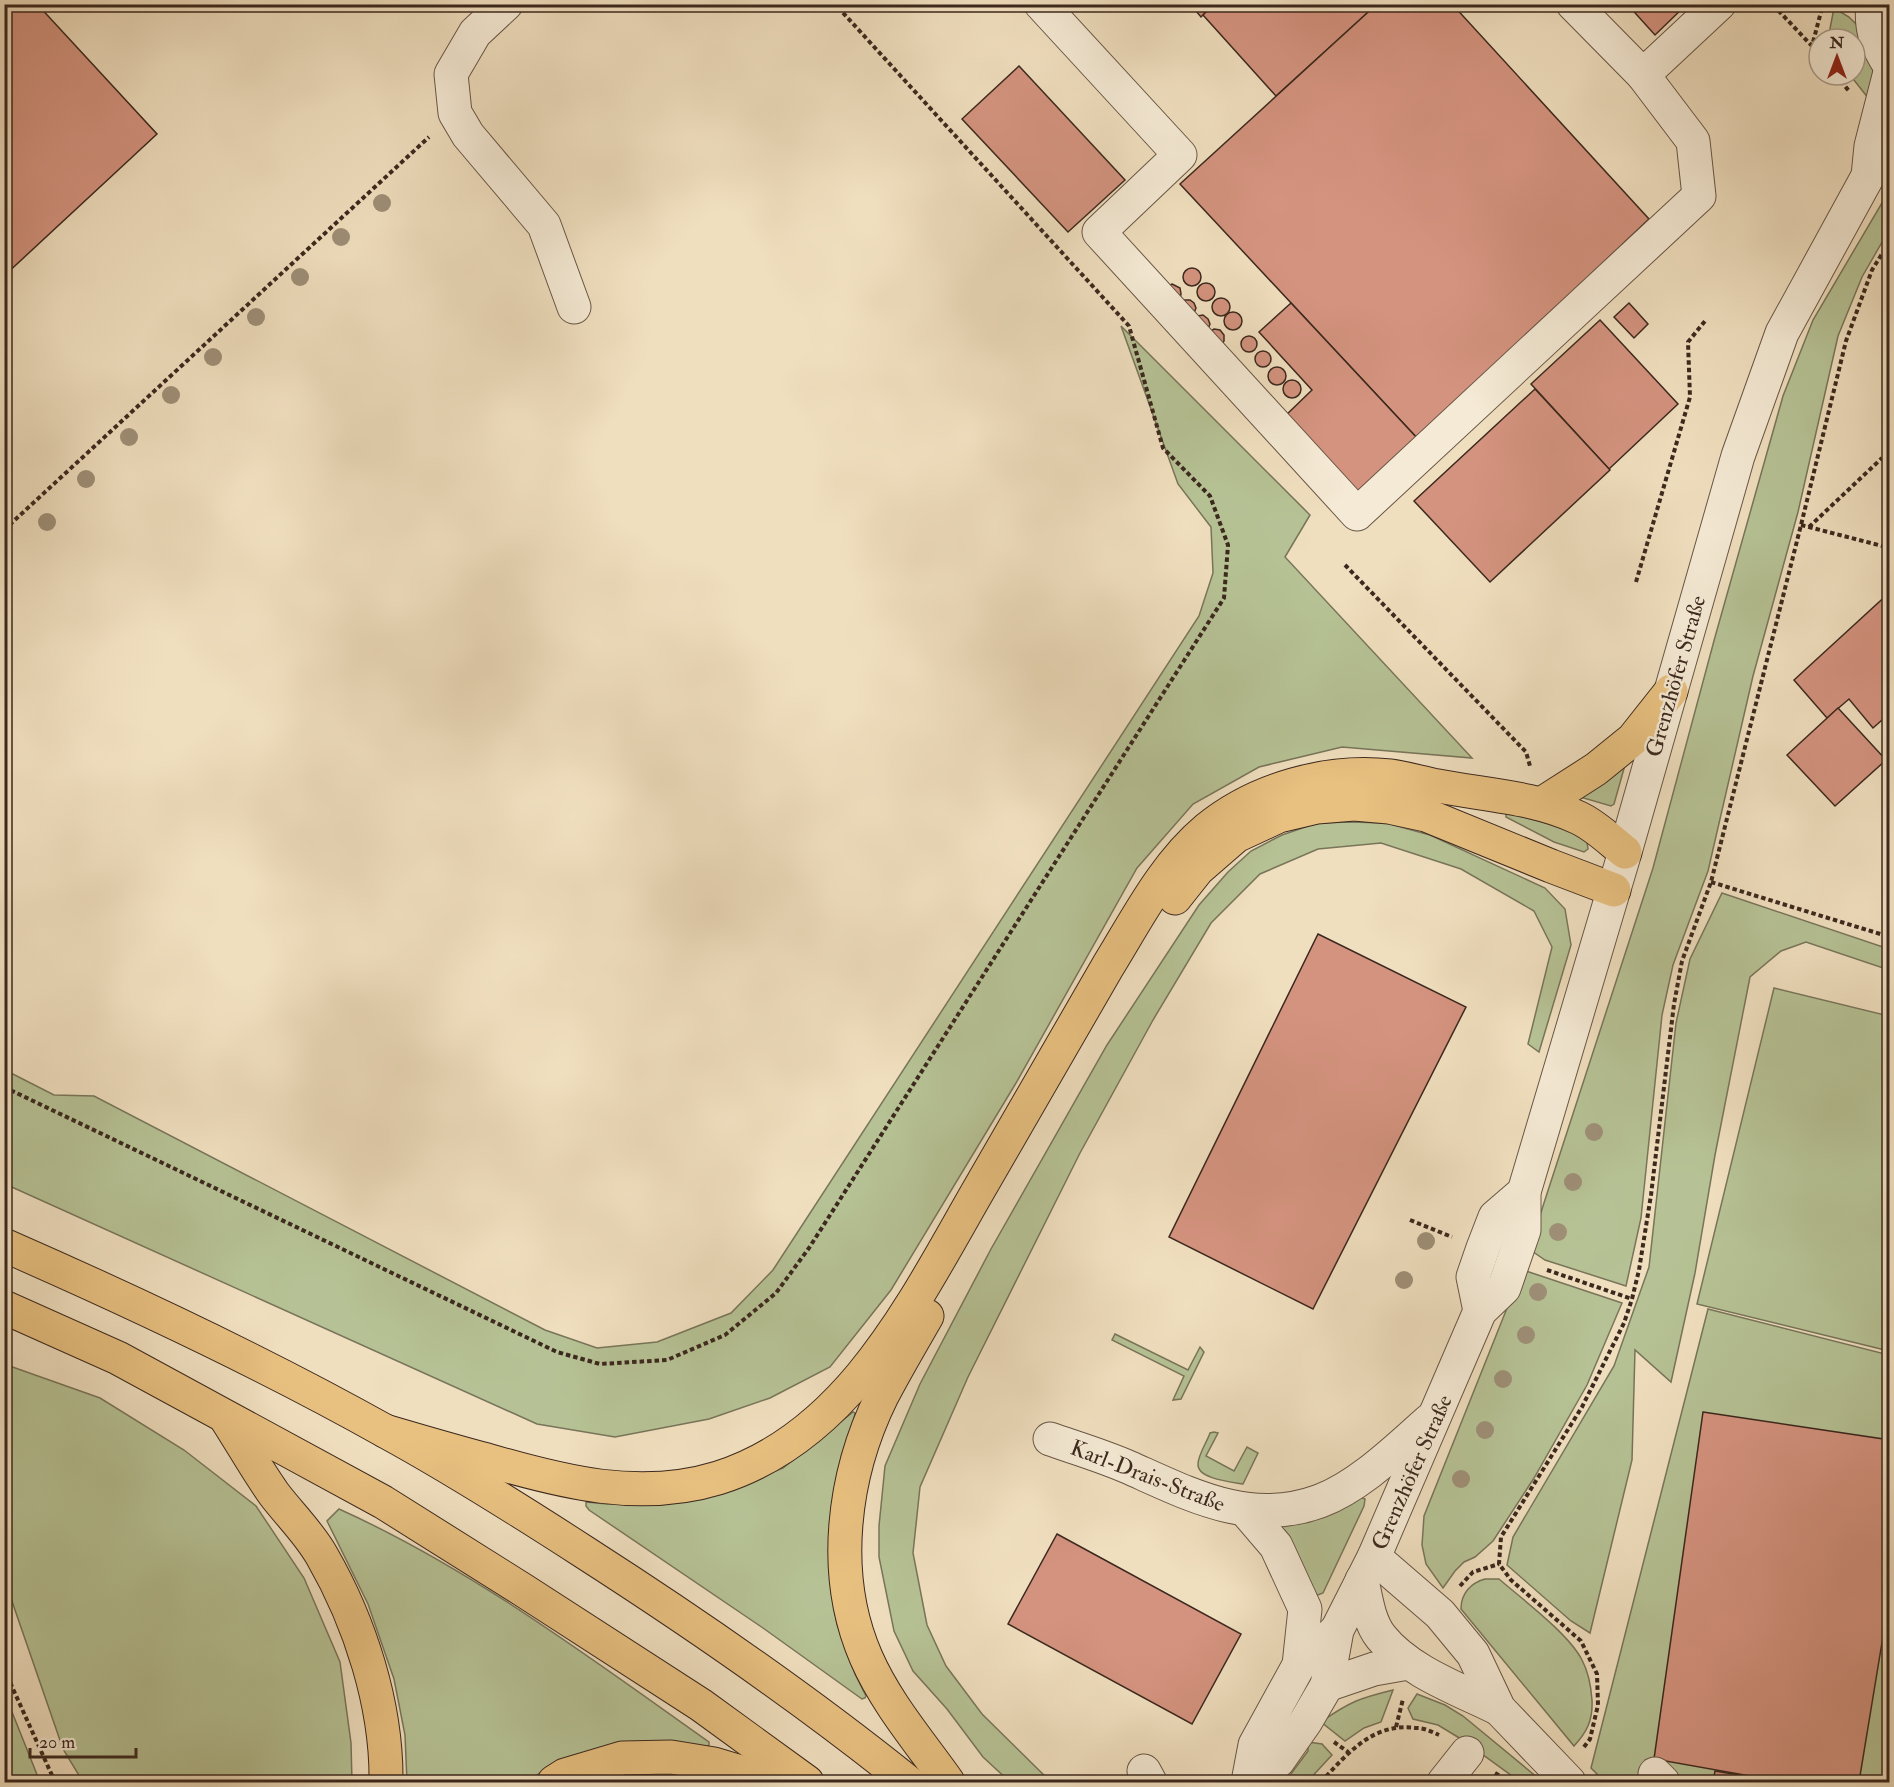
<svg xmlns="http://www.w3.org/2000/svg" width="1894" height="1787" viewBox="0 0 1894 1787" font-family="'IM FELL Double Pica',serif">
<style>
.green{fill:#b6c295;stroke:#78755a;stroke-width:1.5}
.building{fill:#d4937f;stroke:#3b281e;stroke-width:1.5}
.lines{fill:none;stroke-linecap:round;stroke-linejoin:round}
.minor-casing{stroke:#685646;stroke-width:35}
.highway-casing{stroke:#3b281e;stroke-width:35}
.path{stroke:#3b281e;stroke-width:4;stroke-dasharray:4.5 3;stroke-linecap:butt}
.minor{stroke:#f5ead5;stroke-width:33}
.highway{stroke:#e8c080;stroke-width:33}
.tree{fill:#9e8f77}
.labels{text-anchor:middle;stroke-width:5;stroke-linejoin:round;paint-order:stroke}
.street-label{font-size:22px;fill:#3b281e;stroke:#f5ead5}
</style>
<rect width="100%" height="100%" fill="#f0dfbf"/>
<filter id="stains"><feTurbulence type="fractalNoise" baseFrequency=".00333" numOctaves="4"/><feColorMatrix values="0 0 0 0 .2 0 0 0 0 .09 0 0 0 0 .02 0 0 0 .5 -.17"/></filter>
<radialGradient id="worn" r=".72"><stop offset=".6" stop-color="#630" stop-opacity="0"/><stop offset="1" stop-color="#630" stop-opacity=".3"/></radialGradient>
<g class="green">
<path d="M1834,8L1849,17L1865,33L1873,60L1877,86L1872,103L1850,75H1855V39H1828Z"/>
<path d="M1889,191V230L1862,277L1838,336L1798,512L1753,676L1708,871L1673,965L1662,1015L1641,1218L1626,1286L1545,1260L1529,1249L1653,868L1715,637L1783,396L1813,320Z"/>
<path d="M1121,326L1310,515L1285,557L1472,758L1342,747L1259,767L1193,804L1137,868L1016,1083L891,1290L830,1367L770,1398L709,1419L615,1437L537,1424L5,1184V1070L54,1095L94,1096L545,1330L597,1348L657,1342L731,1313L773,1270L1199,616L1213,573L1211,527L1178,484Z"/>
<path d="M1625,765L1614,804L1611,806L1580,797Z"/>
<path d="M1506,812L1570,830L1587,842L1588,849L1584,852L1554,842L1506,817Z"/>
<path d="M1350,822L1386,823L1430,835L1545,888L1565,909L1571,945L1539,1052L1528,1044L1552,947L1534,911L1461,869L1381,843L1318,849L1260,874L1211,923L1153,1020L1080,1153L968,1377L920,1487L913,1553L927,1625L946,1666L982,1714L1051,1782H1010L983,1757L947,1709L913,1671L894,1631L879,1557V1526L885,1466L920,1384L991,1249L1107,1045L1199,905L1228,872L1251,851L1282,835L1317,823Z"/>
<path d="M1722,893L1889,949V970L1806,942L1781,951L1750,977L1715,1155L1695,1273L1671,1382L1635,1350L1632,1460L1590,1633L1571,1621L1507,1565L1513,1537L1614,1366L1649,1267L1676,1023L1690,959Z"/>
<path d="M1774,988L1889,1016V1351L1697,1304Z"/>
<path d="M1526,1271L1622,1303L1587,1385L1534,1478L1493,1541L1475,1557L1464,1562L1455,1571L1443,1588L1426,1564L1422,1545L1424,1516L1521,1273Z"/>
<path d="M1708,1309L1889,1355V1782H1605L1591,1768Z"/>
<path d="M1115,1334L1188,1370L1200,1347L1204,1352L1181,1399L1173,1400L1184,1376L1112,1340Z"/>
<path d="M4,1364L100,1398L184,1450L256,1506L304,1578L340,1662L351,1743L352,1782H83L63,1749L5,1581Z"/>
<path d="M853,1412L855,1413L829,1557L831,1589L837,1624L855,1674L866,1696L865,1698L862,1699L763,1628L589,1510L586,1506V1502L607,1504L662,1502L723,1491L783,1468Z"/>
<path d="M1214,1432L1218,1433L1206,1456L1234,1471L1247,1447L1258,1453L1243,1484C1232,1482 1197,1479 1198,1464C1198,1455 1207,1442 1210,1433Z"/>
<path d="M1360,1497L1365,1499L1364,1506L1323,1593L1318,1595L1315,1593L1271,1522Z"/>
<path d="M339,1509C472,1569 590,1658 709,1742V1745L706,1747L546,1770L524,1782H407L405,1735L394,1679L368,1604L327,1521Z"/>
<path d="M1485,1579H1499C1522,1599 1569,1634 1582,1660C1589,1673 1591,1686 1592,1700C1593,1720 1587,1732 1574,1746L1461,1609C1461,1593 1471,1583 1485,1579Z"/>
<path d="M1393,1690L1381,1722L1364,1728L1345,1741L1321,1722C1349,1702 1360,1698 1393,1690Z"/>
<path d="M5,1694L6,1697L40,1782H5Z"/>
<path d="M1417,1694L1445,1705L1463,1716L1538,1778C1531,1785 1523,1782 1515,1778L1461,1739L1438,1725L1413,1719L1408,1708Z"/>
<path d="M1308,1742L1322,1744L1332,1755L1307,1782H1285L1308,1751Z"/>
</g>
<g class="building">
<path d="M20,4H37L157,134L4,276V19Z"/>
<path d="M1190,4H1214L1201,17Z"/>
<path d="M1214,4H1377L1276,96L1203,15Z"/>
<path d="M1377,4H1452L1649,219L1418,439L1180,184Z"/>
<path d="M1627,4H1687L1655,35Z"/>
<path d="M1019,66L1125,180L1068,232L962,119Z"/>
<circle cx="1192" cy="277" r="9"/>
<circle cx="1206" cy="292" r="9"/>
<path d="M1172,284L1180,288L1181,294L1180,299L1166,287Z"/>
<circle cx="1221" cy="307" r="9"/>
<path d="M1183,300H1190L1194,303L1196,308L1194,313Z"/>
<path d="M1291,303L1418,439L1356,496L1283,418L1312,390L1259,332Z"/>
<path d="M1629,303L1648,324L1634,338L1614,317Z"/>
<circle cx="1233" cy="321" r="9"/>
<path d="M1203,315L1208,319L1210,324L1208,329L1197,316Z"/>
<path d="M1600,320L1678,404L1609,469L1531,384Z"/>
<path d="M1214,329L1220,330L1224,335V341L1220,346L1209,332Z"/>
<circle cx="1249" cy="344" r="8"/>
<circle cx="1263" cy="359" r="8"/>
<circle cx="1277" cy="376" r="9"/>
<circle cx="1292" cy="389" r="9"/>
<path d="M1535,389L1610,470L1490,582L1414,501Z"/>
<path d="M1890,592V713L1873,728L1849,699L1827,718L1794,680Z"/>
<path d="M1838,708L1886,760L1835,806L1787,755Z"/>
<path d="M1318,934L1466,1007L1313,1309L1169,1237Z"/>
<path d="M1703,1412L1890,1440V1594L1859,1782H1784L1654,1759Z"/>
<path d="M1057,1534L1241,1634L1192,1724L1008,1624Z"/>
<path d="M1715,1771L1781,1782H1713Z"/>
</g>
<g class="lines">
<defs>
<g id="minor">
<path d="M506,4L475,33L451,74L455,113L468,135L544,225L574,307"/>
<path d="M1041,4L1180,155L1099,232L1357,514L1699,196L1693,141L1643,75"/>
<path d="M1573,4L1643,75L1719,4"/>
<path d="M1873,4C1870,29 1877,46 1890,66"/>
<path d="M1868,176L1871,146L1890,72"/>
<path d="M1480,1311L1473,1277L1483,1248L1495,1217L1524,1192"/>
<path d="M1050,1439C1076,1448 1103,1456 1128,1467C1191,1495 1250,1527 1320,1501C1360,1486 1398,1448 1430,1420"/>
<path d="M1246,1511L1276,1546L1305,1609L1299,1665"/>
<path d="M1374,1557L1440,1614L1473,1654L1499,1709L1569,1782"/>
<path d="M1362,1580C1366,1599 1369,1622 1381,1637C1409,1672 1459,1689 1499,1709"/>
<path d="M1327,1685L1374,1669L1408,1663"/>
<path d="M1144,1771L1150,1782"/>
<path d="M1655,1774L1663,1782"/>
<path d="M1248,1782L1255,1745L1299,1665L1337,1630"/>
<path d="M1252,1782L1278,1761L1306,1721L1327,1685L1337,1630L1374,1557L1480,1311L1504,1288L1524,1230V1192L1625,852L1738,456L1782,333L1868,176L1890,155"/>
<path d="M1444,1782L1467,1753"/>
</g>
<g id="highway">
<path d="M1543,803L1596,769L1633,739L1671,691"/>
<path d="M1175,898L1198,869L1236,836L1279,816L1317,807L1354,804L1389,807L1426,815L1551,866L1614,890"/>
<path d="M4,1245C134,1302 262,1362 385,1431C453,1468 519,1510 584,1552C696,1624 805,1699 908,1782"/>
<path d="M4,1307L118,1358L383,1502L523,1590L701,1705L807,1782"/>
<path d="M927,1316C912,1342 896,1369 882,1396C843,1475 830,1574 866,1657C886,1703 919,1741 948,1782"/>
<path d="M227,1420C243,1445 257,1470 274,1494C290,1515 309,1533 322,1556C360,1622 387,1705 386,1782"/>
<path d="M385,1431C419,1441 453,1451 487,1460C562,1482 640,1502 718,1478C849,1437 914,1302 978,1191C1022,1116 1064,1041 1108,966C1137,919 1164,865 1207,829C1256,789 1327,769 1390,776C1406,778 1422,783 1438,786C1485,795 1535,797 1579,818C1596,826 1611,841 1625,852"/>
<path d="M554,1782L565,1775L622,1758L671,1757L714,1764L774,1782"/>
</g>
</defs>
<use href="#minor" class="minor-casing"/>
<use href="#highway" class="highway-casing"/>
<g class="path">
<path d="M1776,4V8L1812,46"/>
<path d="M1819,54L1812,46L1823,4"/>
<path d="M1836,75L1849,91"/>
<path d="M1801,525L1890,548"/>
<path d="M1809,527L1882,458"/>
<path d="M4,530L429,137"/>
<path d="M1345,565L1526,752L1530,766"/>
<path d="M1636,582L1690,397L1688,342L1705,321"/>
<path d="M1711,882L1890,937"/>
<path d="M4,1087L557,1352L600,1364L667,1360L725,1335L776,1293L809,1248L1224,598L1228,545L1210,496L1163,448L1129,326L835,4"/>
<path d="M1410,1220L1452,1237"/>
<path d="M1547,1270L1632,1299"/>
<path d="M1460,1586L1473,1572L1499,1564"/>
<path d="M4,1669L55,1782"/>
<path d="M1396,1727L1403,1699"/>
<path d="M1334,1742L1348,1752"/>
<path d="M1584,1747L1590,1739L1598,1705L1597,1674L1581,1641L1511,1580L1499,1564L1501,1537L1582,1407L1624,1323L1632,1299L1639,1270L1651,1195L1674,1004L1682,961L1711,882L1801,525L1846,341L1872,270L1890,241"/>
<path d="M1495,1773L1511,1782"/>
<path d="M1321,1782C1348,1753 1373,1722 1417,1728C1425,1728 1432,1732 1439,1735"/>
</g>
<use href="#minor" class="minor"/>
<use href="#highway" class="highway"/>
</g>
<g class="tree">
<circle cx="382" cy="203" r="9"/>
<circle cx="341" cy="237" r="9"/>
<circle cx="300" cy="277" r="9"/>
<circle cx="256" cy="317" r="9"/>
<circle cx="213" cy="357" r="9"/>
<circle cx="171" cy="395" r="9"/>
<circle cx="129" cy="437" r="9"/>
<circle cx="86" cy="479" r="9"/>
<circle cx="47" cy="522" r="9"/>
<circle cx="1594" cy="1132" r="9"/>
<circle cx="1573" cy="1182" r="9"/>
<circle cx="1558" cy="1232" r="9"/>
<circle cx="1426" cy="1241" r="9"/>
<circle cx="1404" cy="1280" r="9"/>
<circle cx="1538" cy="1292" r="9"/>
<circle cx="1526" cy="1335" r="9"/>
<circle cx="1503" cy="1379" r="9"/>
<circle cx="1485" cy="1430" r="9"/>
<circle cx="1461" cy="1479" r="9"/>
</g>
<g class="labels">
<g class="street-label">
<text transform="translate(1675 676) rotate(-74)" y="8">Grenzhöfer Straße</text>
<text transform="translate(1411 1472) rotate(-66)" y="8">Grenzhöfer Straße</text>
<text transform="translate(1148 1475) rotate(21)" y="8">Karl-Drais-Straße</text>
</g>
</g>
<rect width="1894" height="1787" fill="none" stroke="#f0dfbf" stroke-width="24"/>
<rect x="6" y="6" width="1882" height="1775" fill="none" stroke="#3b281e" stroke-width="3"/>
<rect x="12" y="12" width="1870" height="1763" fill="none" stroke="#3b281e" stroke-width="1.5"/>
<g transform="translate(1837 57)"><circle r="28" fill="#f5ead5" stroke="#ab9c8c" stroke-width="1.5"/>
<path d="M0-4.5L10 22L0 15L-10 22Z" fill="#8f2418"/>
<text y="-9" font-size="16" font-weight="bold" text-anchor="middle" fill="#3b281e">N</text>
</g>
<path d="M30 1748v9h106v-9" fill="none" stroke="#3b281e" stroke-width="3"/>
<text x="39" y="1748" font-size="18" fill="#3b281e" stroke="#f5ead5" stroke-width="4.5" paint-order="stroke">20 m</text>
<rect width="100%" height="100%" filter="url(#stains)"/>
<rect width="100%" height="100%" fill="url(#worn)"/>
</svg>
